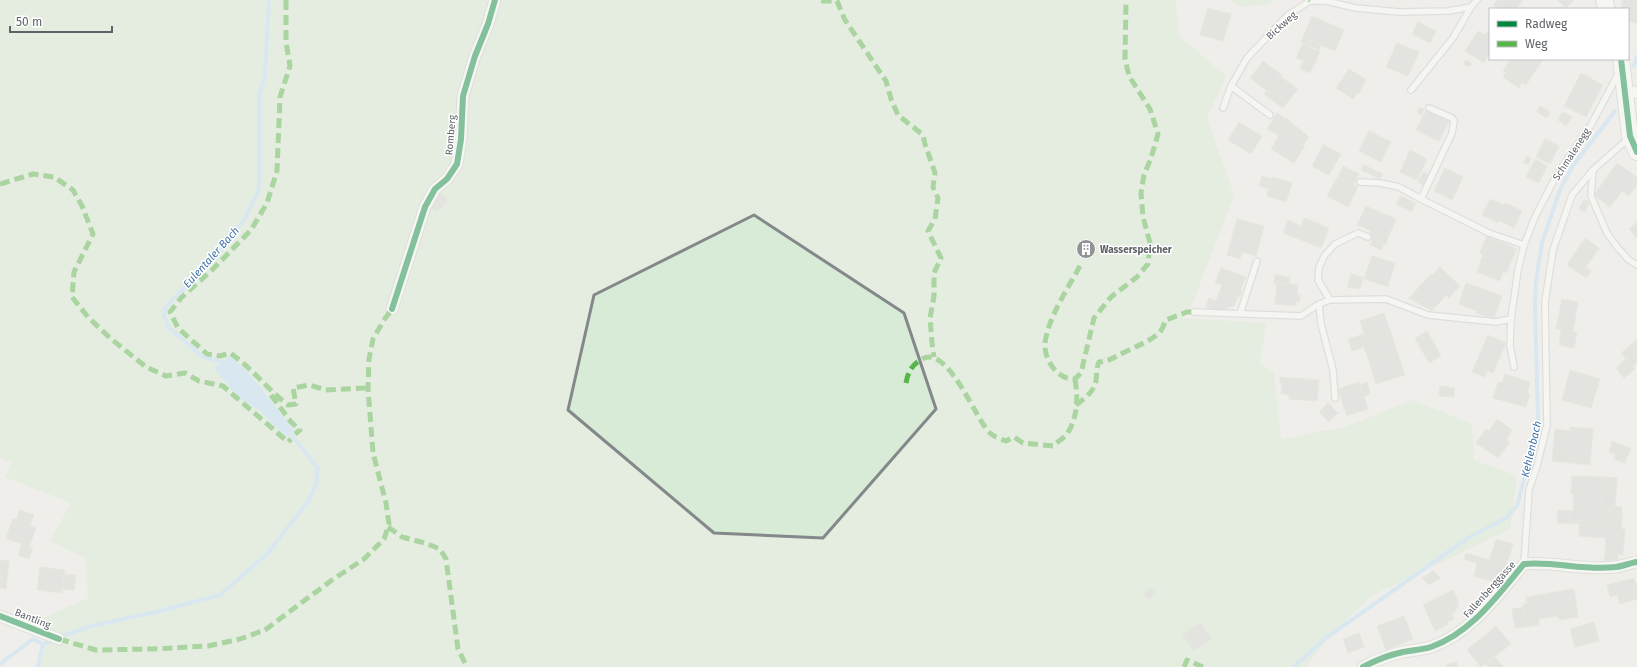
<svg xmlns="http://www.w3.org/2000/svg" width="1637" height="667" viewBox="0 0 1637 667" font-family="'Fira Sans',sans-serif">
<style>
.green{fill:#d8ebd6}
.water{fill:#bfe0f9}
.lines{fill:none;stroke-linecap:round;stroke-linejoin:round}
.stream{stroke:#bfe0f9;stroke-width:4}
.building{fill:#d6d5d3;stroke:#deddd9}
.lane-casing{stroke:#cbcccc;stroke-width:8}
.street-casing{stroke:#cbcccc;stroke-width:13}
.secondary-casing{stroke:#cacacb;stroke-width:18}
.lane{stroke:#fdfcfc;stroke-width:5.5}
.street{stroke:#fdfcfc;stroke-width:11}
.secondary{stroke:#fdfcfc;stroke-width:16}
.quiet{stroke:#58b549;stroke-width:5;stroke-dasharray:10 5;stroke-linecap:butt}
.cycleway-casing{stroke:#fff;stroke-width:8}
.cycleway{stroke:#00873e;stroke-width:6}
.marked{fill:none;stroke:#84888a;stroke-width:3;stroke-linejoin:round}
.labels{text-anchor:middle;stroke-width:3;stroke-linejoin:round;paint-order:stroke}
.street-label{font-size:10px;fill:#5f6368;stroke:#fff}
.poi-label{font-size:10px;font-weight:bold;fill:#5f6368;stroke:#fff;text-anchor:start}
.water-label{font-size:11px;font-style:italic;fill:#4174aa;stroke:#fff}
</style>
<rect width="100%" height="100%" fill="#efeeea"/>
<g class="green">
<path d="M0,0H1175L1180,37L1226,76L1207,118L1234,195L1193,302L1183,318L1266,323L1260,364L1274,372L1281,439L1345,427L1412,400L1472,424L1474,460L1517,476L1510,529L1373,595L1330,635L1306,667H38L48,631L16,618L46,617L88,598L86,558L50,541L71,503L5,477L11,462L0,458Z"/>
<path d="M1232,0H1272L1269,4L1240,7Z"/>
</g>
<path class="water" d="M230,356C256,377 272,405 294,429L286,436L275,427L260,411L237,396L214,368Z"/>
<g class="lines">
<g class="stream">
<path d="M1634,66L1637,57"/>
<path d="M226,365L222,362L203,357L168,327L164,315L165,308L217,255L246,217L259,189V94L265,76L269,0"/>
<path d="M62,636L91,626L156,612L220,595L267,554L307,503L316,485L318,468L287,429"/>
<path d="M0,664L33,639L43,644L52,641"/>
<path d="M38,667L43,644"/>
<path d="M1293,667L1326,638L1468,538L1506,518L1517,506L1531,452L1538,418L1535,306L1536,281L1542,243L1560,190L1572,167L1615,111"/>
</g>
</g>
<g class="building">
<path d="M1497,0H1523L1516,9H1498L1493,5Z"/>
<path d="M1558,0H1574L1566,8Z"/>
<path d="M1623,0H1637V23L1628,21V9H1621Z"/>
<path d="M1208,8L1231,14L1223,41L1200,35Z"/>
<path d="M1312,16L1337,27L1328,48L1303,37Z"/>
<path d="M1418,22L1436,31L1430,43L1412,34Z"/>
<path d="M1337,27L1344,30L1335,51L1328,48Z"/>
<path d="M1490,27V53L1484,63L1465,51L1478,31L1485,35Z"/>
<path d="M1303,37L1321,45L1319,50L1301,42Z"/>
<path d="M1303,43L1310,46L1303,61L1296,58Z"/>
<path d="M1397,43L1419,52L1408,76L1386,67Z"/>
<path d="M1309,47L1320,52L1310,73L1300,69Z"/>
<path d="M1511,59H1543L1526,85L1522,83L1519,88L1503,77L1506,72L1503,71Z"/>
<path d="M1466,60L1472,64L1469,67L1463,64Z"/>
<path d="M1263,61L1282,75L1269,93L1250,78Z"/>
<path d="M1349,69L1366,80L1359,94L1357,93L1353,99L1336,88Z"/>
<path d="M1581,73L1603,85L1586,117L1564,106Z"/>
<path d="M1281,77L1298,89L1283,108L1264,94L1267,91L1269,93Z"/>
<path d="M1540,106L1550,112L1547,118L1537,112Z"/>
<path d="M1419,107L1424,109L1421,115L1417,112Z"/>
<path d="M1426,110L1449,121L1439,141L1416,130Z"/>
<path d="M1563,112L1572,117L1566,126L1558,120Z"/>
<path d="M1277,113L1285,119L1276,134L1267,129Z"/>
<path d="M1286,118L1309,137L1303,145L1282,131L1279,136L1276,134Z"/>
<path d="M1239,122L1262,136L1251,154L1228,140Z"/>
<path d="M1282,131L1305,146L1294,163L1271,149Z"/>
<path d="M1369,131L1391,142L1381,162L1359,151Z"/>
<path d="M1545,139L1559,146L1550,164L1536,157Z"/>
<path d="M1323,145L1341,154L1329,175L1312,166Z"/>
<path d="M1410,150L1427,159L1417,180L1400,172Z"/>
<path d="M1527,156L1531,158L1528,165L1523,163Z"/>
<path d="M1535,159L1547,166L1539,183L1526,177Z"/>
<path d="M1617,163L1637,177V185L1629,196L1622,191L1610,207L1594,195Z"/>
<path d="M1364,165L1383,174L1380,179L1361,170Z"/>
<path d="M1343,166L1359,174L1354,184L1338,176Z"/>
<path d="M1445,168L1463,177L1452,200L1434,191Z"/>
<path d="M1423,172L1429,174L1424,185L1418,182Z"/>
<path d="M1262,176L1272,179L1269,189L1259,186Z"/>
<path d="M1338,176L1358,187L1348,207L1327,196Z"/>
<path d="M1272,177L1292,183L1286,202L1267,196Z"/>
<path d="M439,193L448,200L441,209L436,211L432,208V203Z"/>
<path d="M1401,196L1416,203L1411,212L1396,204Z"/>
<path d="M1490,199L1504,205L1505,203L1522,211L1514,228L1500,221L1498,223L1482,215Z"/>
<path d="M1584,200L1589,202L1585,212L1579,209Z"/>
<path d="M1366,206L1396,219L1385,245L1368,237L1371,231L1357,225Z"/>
<path d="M1304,218L1329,228L1321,248L1296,238Z"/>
<path d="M1237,219L1264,226L1256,256L1242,252L1240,259L1227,255Z"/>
<path d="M1288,220L1301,226L1296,238L1283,233Z"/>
<path d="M1637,222V238L1629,229Z"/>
<path d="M1487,236L1491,238L1484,255L1480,253Z"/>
<path d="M1491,238L1517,249L1506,273L1480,262Z"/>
<path d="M1585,238L1599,248L1586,267L1572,257Z"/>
<path d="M1373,239L1384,244L1381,250L1370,245Z"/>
<path d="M1081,242L1093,245L1089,257L1078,253Z"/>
<path d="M1372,256L1395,263L1388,287L1364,279Z"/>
<path d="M1572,257L1591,271L1586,278L1567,265Z"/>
<path d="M1481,263L1503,272L1499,281L1477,272Z"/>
<path d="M1440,267L1460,286L1449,298L1446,295L1432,311L1409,298L1431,274L1432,276Z"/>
<path d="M1221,268L1246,277L1240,291H1242L1240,296H1238L1234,306L1232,307L1228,306L1226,311H1217L1206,307L1209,298L1216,301L1222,285L1215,283Z"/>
<path d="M1351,274L1363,277L1360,289L1347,287Z"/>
<path d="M1275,275L1290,277L1289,284L1277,283V284H1274Z"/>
<path d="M1277,283L1298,285L1297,294L1300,295L1299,302L1296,301V306L1275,304Z"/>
<path d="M1466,283L1502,296L1494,319L1476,313L1477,311L1459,304Z"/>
<path d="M1562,299L1578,302L1573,332L1556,329Z"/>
<path d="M1384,313L1392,335L1367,343L1360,321Z"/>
<path d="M1561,330L1577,332L1574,348L1559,345Z"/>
<path d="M1427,331L1441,356L1429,363L1415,338Z"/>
<path d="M1364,334L1366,340L1362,342L1364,347L1352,351L1348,339Z"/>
<path d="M1392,335L1397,352L1369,361L1362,342L1366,340L1367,343Z"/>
<path d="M1488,335L1506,343L1493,373L1475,365Z"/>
<path d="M1637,339V363L1633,367L1621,353Z"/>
<path d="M1397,352L1405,375L1376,384L1369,361Z"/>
<path d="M1626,358L1635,369L1624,378L1616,368Z"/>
<path d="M1475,365L1487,371L1485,377L1472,372Z"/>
<path d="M1570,370L1600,379L1591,408L1562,400Z"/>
<path d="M1505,374L1530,382L1527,393L1530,394L1526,407L1493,398L1498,382L1502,383Z"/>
<path d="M1280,377L1319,380L1317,401L1289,399V395L1281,394L1282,384L1280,383Z"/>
<path d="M1359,382L1368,409L1347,416L1338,389Z"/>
<path d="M1367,382L1370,392L1368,395L1363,397L1360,385Z"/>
<path d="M1440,386L1455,388L1454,397L1439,396Z"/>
<path d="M1328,403L1338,413L1329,422L1319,412Z"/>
<path d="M1497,419L1512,430L1506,440L1510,442L1498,458L1476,443L1486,429L1489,431Z"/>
<path d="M1570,427L1593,429L1590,465L1552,461L1555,429L1570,431Z"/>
<path d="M1612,441L1631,448L1625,463L1614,459L1615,454L1609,452Z"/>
<path d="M1572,476L1603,477L1601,508L1612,509L1611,518H1615V523L1569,521L1570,511H1573L1574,494H1571Z"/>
<path d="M1603,477L1617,478L1615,507L1612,506V509L1601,508Z"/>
<path d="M1612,506L1622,507V519L1611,518Z"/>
<path d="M20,510L34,515L30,526L36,528L29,547L6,538L13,518L16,520Z"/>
<path d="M1558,510L1570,511L1569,521H1580V524L1557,523Z"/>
<path d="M1615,518L1622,519L1621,529H1625L1623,555L1605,553L1606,538L1579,536L1580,521L1615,523Z"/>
<path d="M1496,539L1513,544L1506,567L1489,562Z"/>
<path d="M22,544L33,548L29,559L18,555Z"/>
<path d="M1466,553L1490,560L1489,562L1506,567L1501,584L1474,576L1477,563L1464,559Z"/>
<path d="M1605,553L1618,554V561L1604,560Z"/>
<path d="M0,560L9,561L6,589L0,588Z"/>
<path d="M40,567L65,570L62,593L37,590Z"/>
<path d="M1433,571L1441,578L1429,585L1422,578Z"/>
<path d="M64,574L76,575L74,590L63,589Z"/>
<path d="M1634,578L1637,586V599L1620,604L1614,583Z"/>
<path d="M1614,583L1617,595L1610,597L1607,585Z"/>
<path d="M1150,587L1156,592L1149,599L1143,594Z"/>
<path d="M1574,589L1577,608L1558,611L1559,616L1539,619V625L1526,627L1523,604H1527L1526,597Z"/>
<path d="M1453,590L1459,603L1455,612L1452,614L1446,601L1426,611L1423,605Z"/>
<path d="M1446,601L1454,619L1447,622L1448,624L1435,631L1426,611Z"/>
<path d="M1523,607L1526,627L1515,628L1512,609Z"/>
<path d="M1577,608L1578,617L1559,620L1558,611Z"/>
<path d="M1404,616L1413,639L1386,650L1377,626Z"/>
<path d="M1200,622L1206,631L1188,643L1182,635Z"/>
<path d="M1594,622L1599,641L1575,647L1570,629Z"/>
<path d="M1496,626L1511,644L1481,667L1467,650Z"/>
<path d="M1206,631L1212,639L1193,651L1188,643Z"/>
<path d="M1359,633L1364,647L1348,653L1343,639Z"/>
<path d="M1495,657L1504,667H1488L1486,664Z"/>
<path d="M1457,662V667H1447V664Z"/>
</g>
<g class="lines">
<defs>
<g id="lane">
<path d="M1231,86L1270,115"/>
<path d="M1411,90L1453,38L1471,7"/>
<path d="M1223,108L1231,86L1247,58L1288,15L1310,1H1326L1356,8L1399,12L1448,11L1471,7L1477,0"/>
<path d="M1593,170L1591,196L1607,233L1617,247L1629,260L1637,265"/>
<path d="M1360,182L1380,183L1399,187L1421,199L1489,233L1524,245"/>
<path d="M1421,199L1452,133L1454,121L1452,118L1429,108"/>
<path d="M1330,300L1318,280L1319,267L1325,255L1335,244L1358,233L1368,237"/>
<path d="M1319,304L1321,324L1333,370L1335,398"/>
<path d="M1194,312L1301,316L1319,304L1330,300L1386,299L1428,315L1496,322L1511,319L1518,270L1524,245L1535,217L1556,176L1591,125L1618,74"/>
<path d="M1240,314L1257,261"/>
<path d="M1511,319L1510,346L1514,367"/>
<path d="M1524,564L1529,490L1537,466L1547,425L1545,302L1553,250L1572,195L1593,170L1629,138"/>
</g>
<g id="street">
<path d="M1625,93L1637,92"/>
<path d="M392,309L425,207L435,189L447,179L457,164L461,139L463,96L475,56L488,24L495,0"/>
<path d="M0,616L59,639"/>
<path d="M1363,667C1376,660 1389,655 1403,652C1412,650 1422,650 1431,647C1471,633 1497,596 1524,564C1554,561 1585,571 1616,567C1623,566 1630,563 1637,562"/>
</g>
<g id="secondary">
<path d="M1604,0L1607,9"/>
<path d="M1621,59L1630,136L1637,152"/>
</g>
</defs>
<use href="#lane" class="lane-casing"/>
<use href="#street" class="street-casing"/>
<use href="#secondary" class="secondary-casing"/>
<use href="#lane" class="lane"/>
<use href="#street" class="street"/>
<use href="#secondary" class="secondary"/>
<g class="quiet">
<path d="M286,0V42L290,66L280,97L277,171L267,203L251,230L212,270L181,298L170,312L178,328L207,354L220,356L230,353C252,368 267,389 288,405L296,404L293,388L310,385L325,390L368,388"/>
<path d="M822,0L823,1H837L845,20L886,81L891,99L898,115L923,135L925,144L935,173L933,187L938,198L935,219L928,231L941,258L934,273V296L930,318L932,343L934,357"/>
<path d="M1309,0L1310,1"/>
<path d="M0,184L33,174L54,177L73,190L82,206L93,234L74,272L72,297L88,317L110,338L146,367L166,376L185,373L199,381L223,386L288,442L291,439"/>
<path d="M1080,266C1068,288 1048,318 1045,343C1044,353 1049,364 1056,371C1062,377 1067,379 1075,379L1081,373L1094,318L1111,297L1137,277L1148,264L1150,243L1143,217L1141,193L1144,175L1151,158L1158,134L1150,109L1129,76L1125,59L1126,0"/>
<path d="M906,383C908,371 913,364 922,359C948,344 975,419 990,433C994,437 1001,439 1006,441L1014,437L1023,443L1053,446C1057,442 1064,438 1067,434C1078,417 1078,398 1075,379"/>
<path d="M271,395L291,422L300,430L295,434"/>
<path d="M1076,405C1084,399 1094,392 1096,381C1097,374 1096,369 1099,362C1111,361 1114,357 1125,352C1137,346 1148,342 1158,334C1162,331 1164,324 1166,320L1187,312H1194"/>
<path d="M388,527L402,537L425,543L440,549L446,559L458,649L467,667"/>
<path d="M59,639L96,650L152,649L208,646L240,639L265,630L332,580L364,559L384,539L389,524L386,503L373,453L368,388L369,359L373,339L384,320L392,309"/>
<path d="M1184,667L1187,660L1203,667"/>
</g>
<defs>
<g id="cycleway">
<path d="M1621,59L1630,136L1637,152"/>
<path d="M392,309L425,207L435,189L447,179L457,164L461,139L463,96L475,56L488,24L495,0"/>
<path d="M0,616L59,639"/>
<path d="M1363,667C1376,660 1389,655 1403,652C1412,650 1422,650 1431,647C1471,633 1497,596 1524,564C1554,561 1585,571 1616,567C1623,566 1630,563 1637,562"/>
</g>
</defs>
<use href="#cycleway" class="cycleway-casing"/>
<use href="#cycleway" class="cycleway"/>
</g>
<path d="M0 0H1637V667H0ZM754,215L904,313L936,409L823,538L714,533L568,410L594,295Z" fill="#efeeea" fill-opacity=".55" fill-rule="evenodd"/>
<path class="marked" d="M754,215L904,313L936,409L823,538L714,533L568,410L594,295Z"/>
<defs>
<symbol id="building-disc" viewBox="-11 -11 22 22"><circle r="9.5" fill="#919496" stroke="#fff"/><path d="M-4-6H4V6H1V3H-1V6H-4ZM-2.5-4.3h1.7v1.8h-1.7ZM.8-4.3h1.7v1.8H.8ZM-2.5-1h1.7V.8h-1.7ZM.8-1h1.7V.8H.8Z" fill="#fff"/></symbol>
</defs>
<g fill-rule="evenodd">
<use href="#building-disc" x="1075" y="238" width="22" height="22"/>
</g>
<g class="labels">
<g class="street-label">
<text transform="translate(1281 25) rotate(-42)" y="4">Bickweg</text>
<text transform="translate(450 135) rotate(-85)" y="4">Romberg</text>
<text transform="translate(1571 154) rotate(-57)" y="4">Schmalenegg</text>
<text transform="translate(1489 589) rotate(-48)" y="4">Fallenberggasse</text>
<text transform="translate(33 618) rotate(22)" y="4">Bantling</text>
</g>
<g class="poi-label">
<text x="1100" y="253">Wasserspeicher</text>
</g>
<g class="water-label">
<text transform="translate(211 257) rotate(-48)" y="4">Eulentaler Bach</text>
<text transform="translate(1531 449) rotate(-77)" y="4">Kehlenbach</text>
</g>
</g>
<rect x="1489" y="8" width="140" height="52" fill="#ffffff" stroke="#bfc1c3"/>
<rect x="1497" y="21" width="20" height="6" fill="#00873e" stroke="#bfc1c3"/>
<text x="1525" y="28" font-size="12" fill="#5f6368">Radweg</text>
<rect x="1497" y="41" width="20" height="6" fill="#58b549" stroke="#bfc1c3"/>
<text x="1525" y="48" font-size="12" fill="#5f6368">Weg</text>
<path d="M10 26v6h102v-6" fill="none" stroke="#5f6368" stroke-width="2"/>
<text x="16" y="26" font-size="12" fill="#5f6368" stroke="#ffffff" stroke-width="3" paint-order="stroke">50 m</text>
</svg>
